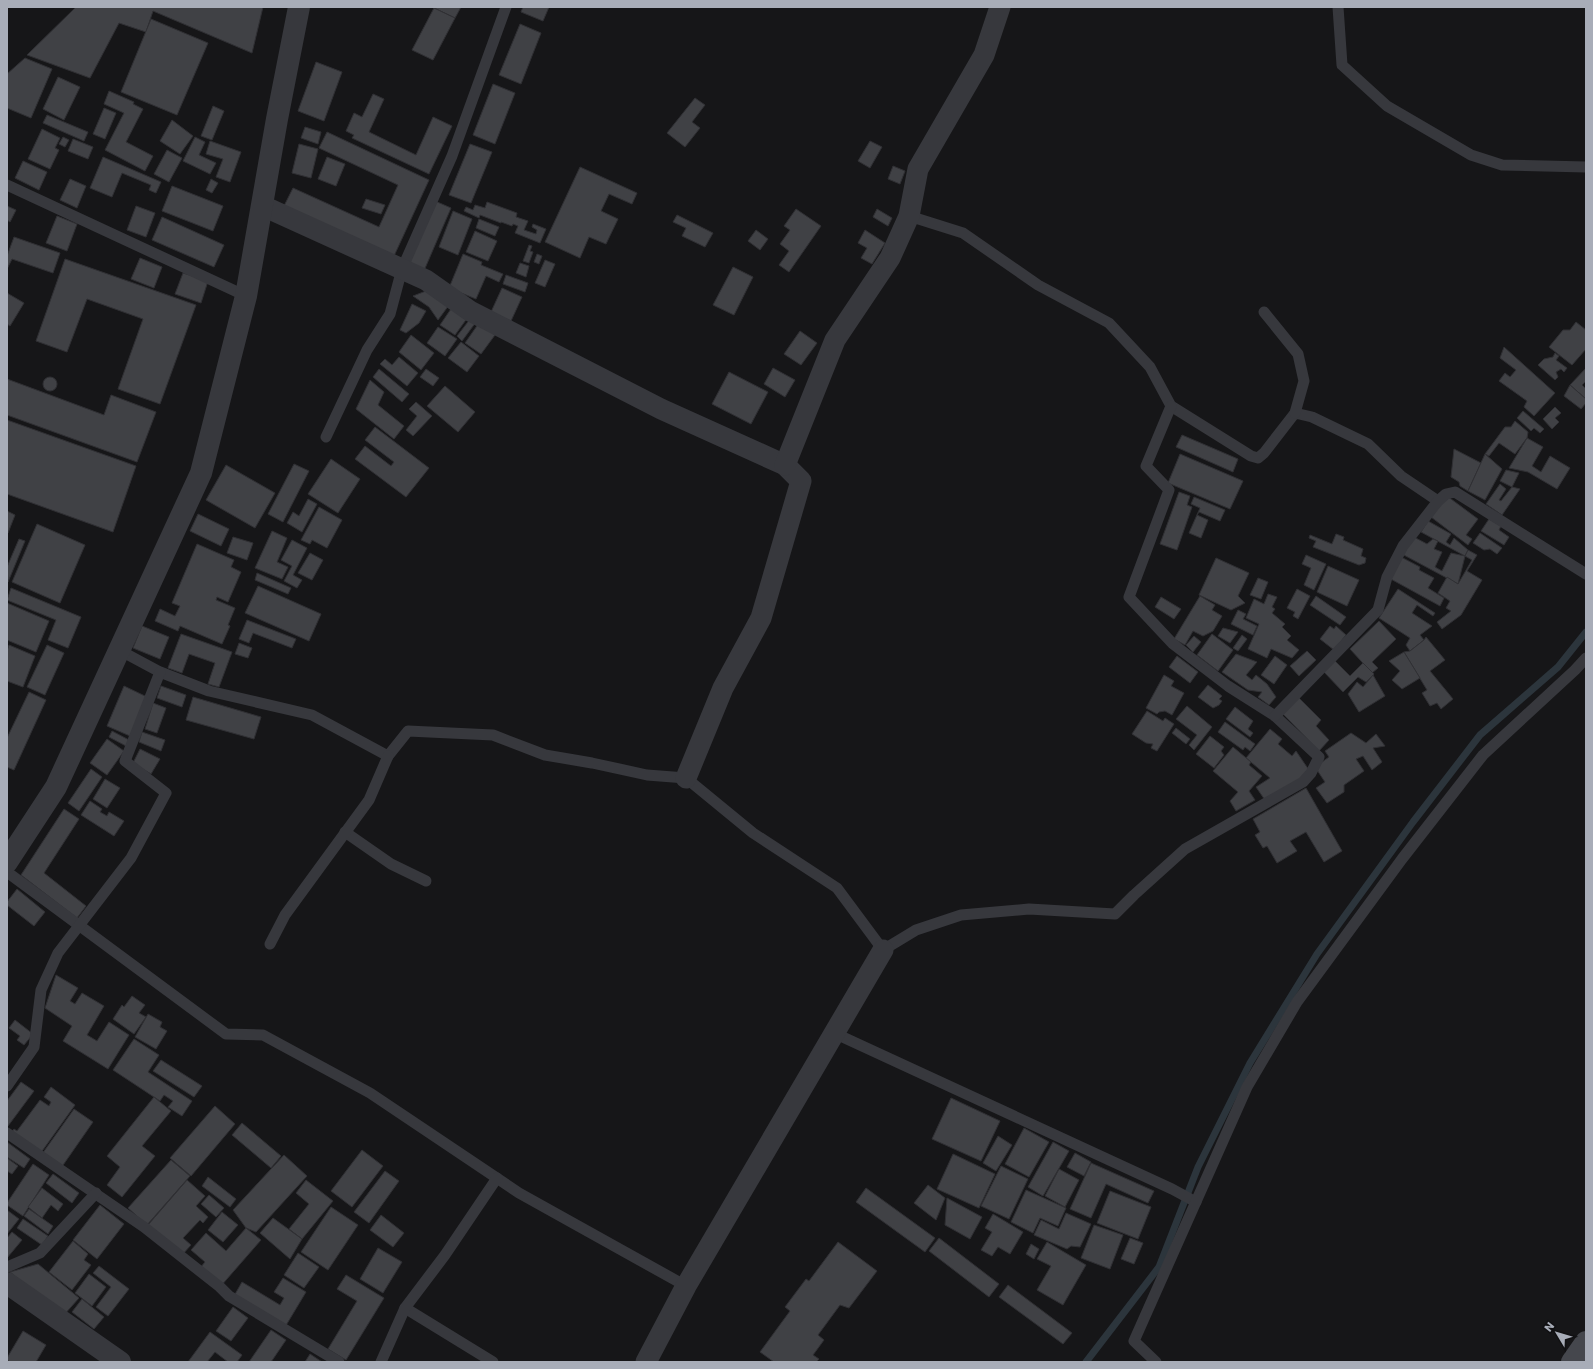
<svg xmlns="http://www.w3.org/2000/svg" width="1593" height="1369" viewBox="0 0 1593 1369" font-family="Poppins,sans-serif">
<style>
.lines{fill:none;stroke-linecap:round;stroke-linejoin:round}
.stream{stroke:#2c353c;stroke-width:7}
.building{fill:#404145;stroke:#303034}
.service{stroke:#37383d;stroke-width:11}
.minor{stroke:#37383d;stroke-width:21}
.tertiary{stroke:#37383d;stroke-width:22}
.secondary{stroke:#45474d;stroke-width:22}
</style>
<rect width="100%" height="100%" fill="#161618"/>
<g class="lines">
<path class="stream" d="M1086,1362L1159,1267L1198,1167L1250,1063L1317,954L1413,822L1480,735L1558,667L1586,632"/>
</g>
<g class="building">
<path d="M76,7H263L252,53L153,11L146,32L119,23L90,78L27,55Z"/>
<path d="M434,7H461L455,18L434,8Z"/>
<path d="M523,7H549L543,21L521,12Z"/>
<path d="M434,8L455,18L433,60L412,50Z"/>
<path d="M151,19L208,43L177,115L121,92Z"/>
<path d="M520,24L541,33L521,84L499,75Z"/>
<path d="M25,58L52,69L31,118L7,108V74Z"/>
<path d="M316,62L342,72L324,121L298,111Z"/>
<path d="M58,77L80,87L64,120L43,109Z"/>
<path d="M493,84L515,93L495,144L473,135Z"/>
<path d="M109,91L134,102L133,104L143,109L126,142L153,156L145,171L105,150L124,113L104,104Z"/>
<path d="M373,94L384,99L369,132L416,155L433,117L452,126L429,174L352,138L354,135L346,131L354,113L362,117Z"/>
<path d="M695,98L705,105L692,122L700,128L685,147L667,133Z"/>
<path d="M213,106L224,111L212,140L201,136Z"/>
<path d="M104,108L116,113L105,139L93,134Z"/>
<path d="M47,115L88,132L84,141L43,123Z"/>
<path d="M172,120L193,136L180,154L160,141Z"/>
<path d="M305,127L321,132L318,144L301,138Z"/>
<path d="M42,129L60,138L55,148L59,150L50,169L28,159Z"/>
<path d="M327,132L429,180L394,256L284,206L293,188L379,227L398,185L319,148Z"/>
<path d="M63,137L69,140L65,147L59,144Z"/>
<path d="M195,137L205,142L199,155L216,163L210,174L183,161Z"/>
<path d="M73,139L93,147L88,159L68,151Z"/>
<path d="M210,141L241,152L230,182L216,177L223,159L206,154Z"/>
<path d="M870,141L882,147L870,168L858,161Z"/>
<path d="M299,144L318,149L311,178L292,173Z"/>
<path d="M470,144L492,152L471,203L449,195Z"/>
<path d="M167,150L182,158L169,182L154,174Z"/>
<path d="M103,157L161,182L156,193L149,190L151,185L122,173L112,197L90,188Z"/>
<path d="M327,157L345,164L336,186L318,179Z"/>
<path d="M23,161L47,172L39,190L15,178Z"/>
<path d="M893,166L905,171L900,184L888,179Z"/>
<path d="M580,167L637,193L632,204L609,194L601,211L618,219L606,244L589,237L580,258L545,242Z"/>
<path d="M70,179L86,186L77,208L60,200Z"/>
<path d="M211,179L218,183L212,193L206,190Z"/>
<path d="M172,186L223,206L213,231L162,211Z"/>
<path d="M366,199L385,205L381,214L362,208Z"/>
<path d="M435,201L451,208L423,273L407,266Z"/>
<path d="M487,202L517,213L516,217L528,221L524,230L536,234L537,230L532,227L533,224L546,229L540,243L515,233L518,226L513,224L512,226L501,222V223L480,215L479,218L464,211L466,207L473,210L475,205L485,208Z"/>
<path d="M7,206L16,210L10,222L7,220Z"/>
<path d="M136,206L155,213L146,237L127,230Z"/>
<path d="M796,209L821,226L789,272L779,265L789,251L780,244L790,230L784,226Z"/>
<path d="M877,209L892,218L888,226L873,217Z"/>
<path d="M453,211L472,219L458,255L439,247Z"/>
<path d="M677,215L713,233L705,247L682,236L686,228L673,222Z"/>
<path d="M57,216L77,224L67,251L46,243Z"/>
<path d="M162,217L224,245L214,267L152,240Z"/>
<path d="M479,219L499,227L495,236L476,228Z"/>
<path d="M756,230L768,239L760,250L748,241Z"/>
<path d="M865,230L885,243L872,264L861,258L867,248L858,243Z"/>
<path d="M475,231L497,241L488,261L466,252Z"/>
<path d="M14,237L60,253L53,273L12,259L7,269V256Z"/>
<path d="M529,245L532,246L530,251L533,252L529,263L523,261Z"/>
<path d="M463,254L482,262L481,265L503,274L499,282L486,276L476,299L449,288Z"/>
<path d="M537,254L542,256L539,264L534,262Z"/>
<path d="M140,258L162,267L154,288L131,279Z"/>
<path d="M65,259L196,305L160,404L118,389L143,319L87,299L67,352L36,341Z"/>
<path d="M545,260L555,264L545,287L535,283Z"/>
<path d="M520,263L529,266L526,277L516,273Z"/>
<path d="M733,267L753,277L734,315L713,305Z"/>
<path d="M183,273L208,281L201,303L175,294Z"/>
<path d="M506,275L528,283L525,292L503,284Z"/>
<path d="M502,288L522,297L511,321L491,312Z"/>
<path d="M426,291L449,305L438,320L429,307L413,296Z"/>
<path d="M7,293L24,303L10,326L7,324Z"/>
<path d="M412,304L426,311L419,323L406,333L400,330Z"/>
<path d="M453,306L468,317L455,335L440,325Z"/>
<path d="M471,318L476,322L462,341L457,336Z"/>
<path d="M1576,322L1586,330V349L1572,365L1549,347L1563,330H1570Z"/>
<path d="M479,323L495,335L481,354L465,343Z"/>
<path d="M438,327L457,339L445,356L427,343Z"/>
<path d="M800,331L817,343L801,365L784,354Z"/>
<path d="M411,335L434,353L421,370L399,352Z"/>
<path d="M461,342L479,356L467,372L448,358Z"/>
<path d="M1504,347L1555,393L1534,416L1524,407L1527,401L1499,381L1505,373L1510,377L1516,370L1500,358Z"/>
<path d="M1555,353L1559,356L1556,360L1567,368L1564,372L1561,369L1556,372L1558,377L1555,380L1538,365L1544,359L1553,357Z"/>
<path d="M399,357L418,373L407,386L380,364L385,359L392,365Z"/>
<path d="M773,368L795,380L785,397L764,384Z"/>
<path d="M1586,368V381L1582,385L1586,389V399L1570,385Z"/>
<path d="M379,369L409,394L402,402L373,377Z"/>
<path d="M426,369L439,378L433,386L420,377Z"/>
<path d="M729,372L768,392L751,424L712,404Z"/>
<circle cx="50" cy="384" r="7"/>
<path d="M7,379L104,415L111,395L156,412L137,462L7,415Z"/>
<path d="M370,380L384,392L378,405L404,426L394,439L356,409Z"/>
<path d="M1570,385L1586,399V403L1581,409L1564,396Z"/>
<path d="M445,386L475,412L458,432L427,406Z"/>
<path d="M416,402L432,416L413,436L406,430L417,416L409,409Z"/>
<path d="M1555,407L1561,413L1555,418L1559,422L1552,429L1543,419Z"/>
<path d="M1523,411L1544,429L1540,433L1534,428L1531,431L1517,418Z"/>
<path d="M7,420L136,466L113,532L7,494Z"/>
<path d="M1515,421L1528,432L1527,438L1515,454L1499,443L1489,456L1485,454L1505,427H1511Z"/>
<path d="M375,427L429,468L406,497L355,459L365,446L391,466L394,462L365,440Z"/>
<path d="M1182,435L1238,459L1233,472L1176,447Z"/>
<path d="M1527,438L1543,447L1532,466L1541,472L1550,456L1570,468L1557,489L1528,472L1509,468Z"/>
<path d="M1454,449L1481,463L1468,491L1460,486L1459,482L1451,477Z"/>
<path d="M1180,454L1243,481L1230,509L1168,483Z"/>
<path d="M1485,454L1502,469L1485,500L1468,491Z"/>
<path d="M331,459L360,479L338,513L308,494Z"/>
<path d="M294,464L309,471L283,522L268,514Z"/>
<path d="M226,465L275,493L255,528L206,500Z"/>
<path d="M1506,470L1519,473L1512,487L1500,481Z"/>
<path d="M1500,484L1506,489L1499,500L1501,501L1512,487L1520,489L1502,515L1486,504Z"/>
<path d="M1179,492L1190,496L1187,505L1192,507L1177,550L1160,544Z"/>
<path d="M1447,496L1478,519L1466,535L1472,539L1468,545L1431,517Z"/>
<path d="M1194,497L1225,510L1220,521L1199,512L1197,515L1208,520L1201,538L1189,533L1200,508L1191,504Z"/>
<path d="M308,499L317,504L302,532L287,523L293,512L299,516Z"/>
<path d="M319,507L342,520L327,548L312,540L310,544L301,540Z"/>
<path d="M7,511L15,515L8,533H7Z"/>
<path d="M198,514L229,529L221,546L190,531Z"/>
<path d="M1489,519L1501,526L1499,530L1509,537L1504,545L1481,531Z"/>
<path d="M1428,521L1451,534L1446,542L1450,545L1454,538L1468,550L1465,556L1421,532Z"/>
<path d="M37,524L85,545L60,603L12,582Z"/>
<path d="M272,531L287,538L277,562L288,567L282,579L255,568Z"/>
<path d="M1480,533L1502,548L1497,554L1490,549L1484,550L1473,543Z"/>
<path d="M1336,534L1344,537L1343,540L1363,549L1361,556L1366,558L1365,563L1359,565L1313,547L1316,541L1309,538L1310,535L1332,544Z"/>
<path d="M1412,536L1427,544L1433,539L1438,541L1434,549L1442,552L1435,567L1442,571L1451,553L1465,556L1458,584L1402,554Z"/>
<path d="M233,537L253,543L247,560L227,553Z"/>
<path d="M19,539L25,541L8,582L7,567Z"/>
<path d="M292,540L307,548L293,575L302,580L297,588L284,581L292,566L281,560Z"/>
<path d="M197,544L234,560L231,567L241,572L228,602L217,597L216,600L235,608L228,625L230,626L222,644L180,626L178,631L155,621L160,609L175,616L180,606L172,603Z"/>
<path d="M1468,550L1477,555L1467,571L1482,580L1461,615L1442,629L1437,622L1451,611L1446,608L1450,601L1438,593L1447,577L1458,584L1472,560L1465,556Z"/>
<path d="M310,553L323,560L312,580L298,573Z"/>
<path d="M1306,555L1326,564L1314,590L1304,585L1311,568L1302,564Z"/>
<path d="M1401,557L1420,567L1419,570L1434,578L1428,588L1444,598L1440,606L1389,578Z"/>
<path d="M1216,558L1249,573L1238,596L1245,603L1231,610L1199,595Z"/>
<path d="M1328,566L1359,580L1347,606L1317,592Z"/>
<path d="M257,573L291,588L288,594L255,580Z"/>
<path d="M1258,578L1268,582L1261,599L1250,595Z"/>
<path d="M258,586L321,614L309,641L245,613Z"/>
<path d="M11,588L81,617L68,648L48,640L56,620L7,600Z"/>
<path d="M1297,589L1310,596L1298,619L1293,616L1295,612L1287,608Z"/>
<path d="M1398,589L1435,613L1433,616L1417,605L1412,613L1432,626L1420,635L1424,640L1410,651L1406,645L1410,638L1379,618Z"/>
<path d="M1268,594L1277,597L1272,607L1275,609L1272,613L1285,624L1282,627L1291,636L1287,640L1299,650L1292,658L1271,649L1267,658L1248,649L1259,624L1246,618L1254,599L1264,604Z"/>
<path d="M1200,596L1215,605L1212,610L1222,616L1213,631L1203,636L1193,631L1185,645L1174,639Z"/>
<path d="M1316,596L1346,617L1340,625L1310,605Z"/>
<path d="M1161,597L1181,609L1174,619L1155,607Z"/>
<path d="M7,603L49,621L36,652L7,640Z"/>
<path d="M1238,610L1246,614L1243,619L1257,626L1253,635L1231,624Z"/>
<path d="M247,620L296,639L292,648L253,633L249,643L239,639Z"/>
<path d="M1379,621L1396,639L1372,662L1378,668L1372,673L1350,649Z"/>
<path d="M142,626L169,637L160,659L133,648Z"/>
<path d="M1330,626L1334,629L1336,626L1346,635L1334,650L1320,639Z"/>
<path d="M1223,628L1238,632L1230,643L1218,636Z"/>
<path d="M181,634L232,652L219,687L208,684L215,663L189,654L182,673L168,668Z"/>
<path d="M1212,634L1233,650L1218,671L1197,655Z"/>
<path d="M1242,635L1247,639L1238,651L1233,648Z"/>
<path d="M1194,636L1201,642L1193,652L1186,645Z"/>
<path d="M1426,637L1445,660L1430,671L1453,699L1441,709L1437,703L1430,706L1422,693L1427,690L1404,652L1410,651L1424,640Z"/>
<path d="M239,643L252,648L248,658L235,654Z"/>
<path d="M9,645L35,656L23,687L7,681V651Z"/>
<path d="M47,645L64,653L45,695L27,687Z"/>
<path d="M1307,651L1316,660L1299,676L1290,666Z"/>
<path d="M1404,652L1420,678L1402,689L1392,680L1400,671L1389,661Z"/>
<path d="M1236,654L1257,662L1246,675L1252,680L1256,675L1267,684L1276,697L1269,705L1258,697L1262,692L1248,690L1222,672Z"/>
<path d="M1177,656L1198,672L1190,683L1169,667Z"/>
<path d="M1275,656L1287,665L1274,684L1261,675Z"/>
<path d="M1335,661L1350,676L1363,663L1374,674L1366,682L1358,677L1343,692L1324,672Z"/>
<path d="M1164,675L1174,681L1171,686L1184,693L1172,715L1165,711L1159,712L1157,714L1146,708Z"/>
<path d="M1373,675L1385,696L1359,712L1348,694L1357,682L1363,687Z"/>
<path d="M1208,685L1222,696L1219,699L1222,701L1219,705L1213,708L1198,697Z"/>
<path d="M124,686L147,697L130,736L107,726Z"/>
<path d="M161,686L186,695L182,707L157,698Z"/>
<path d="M29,692L46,700L14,770L7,767V738Z"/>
<path d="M193,697L261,717L254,739L186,720Z"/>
<path d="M1298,697L1321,720L1316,726L1329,740L1319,751L1283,714Z"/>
<path d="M153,703L166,708L157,733L145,729Z"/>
<path d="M1187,706L1212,727L1194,750L1189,745L1197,735L1176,719Z"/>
<path d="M1235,707L1253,721L1248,729L1253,733L1250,737L1226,719Z"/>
<path d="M1147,711L1163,721L1165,718L1174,724L1157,751L1151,748L1153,744L1146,743L1132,734Z"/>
<path d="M1225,722L1255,744L1250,751L1245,747L1243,750L1218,732Z"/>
<path d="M1176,728L1190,739L1186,744L1172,733Z"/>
<path d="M1270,729L1282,739L1278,744L1292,756L1296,751L1311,773L1267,803L1256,787L1270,778L1246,758Z"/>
<path d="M112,731L129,740L126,746L109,737Z"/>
<path d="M142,732L165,740L161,751L139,742Z"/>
<path d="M1351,733L1366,743L1376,734L1385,746L1373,748L1382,762L1372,770L1363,756L1356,759L1364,771L1344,785V792L1327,803L1316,788L1325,782L1315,767L1329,757L1325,751Z"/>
<path d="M1210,736L1224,747L1221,751L1224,755L1214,768L1196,754Z"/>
<path d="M107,739L124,751L107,775L90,763Z"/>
<path d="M1233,747L1251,762L1249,765L1262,776L1249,791L1255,800L1236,811L1230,801L1238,792L1213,771Z"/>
<path d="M140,749L160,759L151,774L133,763Z"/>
<path d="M91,769L102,777L79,811L68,803Z"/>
<path d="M105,779L120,788L107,808L93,799Z"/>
<path d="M1306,788L1342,851L1324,862L1306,832L1290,841L1297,851L1277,863L1267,846L1263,848L1255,835L1260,832L1253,819Z"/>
<path d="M90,801L102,809L100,812L107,816L109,812L124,821L114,836L81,815Z"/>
<path d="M64,809L79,819L44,873L86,906L77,918L21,875Z"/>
<path d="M17,889L45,912L34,926L7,905V902Z"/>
<path d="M56,975L78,988L70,1001L75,1004L82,993L104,1006L87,1035L97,1041L109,1022L129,1035L108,1069L63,1041L72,1026L45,1008Z"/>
<path d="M132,996L145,1005L139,1013L146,1017L134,1034L113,1019L122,1005L124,1007Z"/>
<path d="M148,1014L162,1022L160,1027L167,1031L156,1049L135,1037Z"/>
<path d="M15,1020L33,1034L24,1045L17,1040L20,1036L9,1028Z"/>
<path d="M134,1039L159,1055L148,1072L192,1101L182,1116L168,1107L173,1101L164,1095L160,1101L113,1070Z"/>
<path d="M161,1060L202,1086L194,1097L153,1071Z"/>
<path d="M21,1082L34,1091L8,1126L7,1125V1101Z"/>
<path d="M51,1087L75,1105L40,1154L11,1133L14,1129L17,1131L40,1100L49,1106L51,1102L44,1097Z"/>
<path d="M154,1097L171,1111L142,1146L155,1156L122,1197L107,1185L120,1167L107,1156Z"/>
<path d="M951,1098L1000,1121L981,1161L932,1139Z"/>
<path d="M215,1106L235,1124L191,1176L170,1158Z"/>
<path d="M74,1109L93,1122L61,1168L42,1154Z"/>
<path d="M242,1123L281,1156L271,1168L232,1135Z"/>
<path d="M1024,1128L1049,1142L1029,1177L1005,1164Z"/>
<path d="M998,1136L1012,1145L996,1171L983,1163Z"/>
<path d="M7,1142L30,1159L24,1168L7,1157Z"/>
<path d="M1053,1142L1069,1151L1043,1196L1028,1187Z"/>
<path d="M362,1150L383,1166L352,1207L331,1191Z"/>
<path d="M1075,1153L1091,1162L1084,1176L1067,1167Z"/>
<path d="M953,1154L995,1174L979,1208L937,1189Z"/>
<path d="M284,1155L307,1176L256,1232L246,1228L233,1210Z"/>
<path d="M7,1158L18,1166L12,1174L7,1171Z"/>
<path d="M171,1160L190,1176L147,1225L128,1208Z"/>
<path d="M1091,1163L1154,1191L1148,1203L1106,1184L1091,1218L1070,1209Z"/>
<path d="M33,1164L49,1175L23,1216L7,1205V1203Z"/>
<path d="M1001,1166L1028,1179L1009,1219L981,1206Z"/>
<path d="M1059,1169L1079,1180L1065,1207L1045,1196Z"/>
<path d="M385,1171L399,1181L369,1223L354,1212Z"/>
<path d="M53,1174L79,1193L72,1203L46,1183Z"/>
<path d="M208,1177L236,1199L230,1207L202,1186Z"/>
<path d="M187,1180L205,1196L196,1206L208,1217L203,1223L200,1220L183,1238L191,1245L182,1255L148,1225Z"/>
<path d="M306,1180L333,1201L302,1239L289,1229L309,1204L296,1193Z"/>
<path d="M928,1185L945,1198L936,1220L914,1203Z"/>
<path d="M42,1188L63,1204L58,1211L51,1205L42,1218L28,1207Z"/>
<path d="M866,1188L935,1238L925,1252L856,1202Z"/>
<path d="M1026,1190L1066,1208L1058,1226L1040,1218L1033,1233L1011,1222Z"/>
<path d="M1110,1191L1151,1207L1138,1239L1097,1223Z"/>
<path d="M209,1195L224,1208L216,1217L201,1204Z"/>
<path d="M947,1198L982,1217L970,1239L945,1225Z"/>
<path d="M100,1205L124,1224L97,1259L73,1240Z"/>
<path d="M331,1207L358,1225L328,1270L301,1252Z"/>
<path d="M29,1209L53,1226L48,1234L24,1216Z"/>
<path d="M7,1210L19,1219L7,1234Z"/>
<path d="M222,1212L238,1225L223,1242L208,1230Z"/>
<path d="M1066,1213L1091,1224L1080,1247L1071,1246L1067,1249L1034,1235L1041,1220L1059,1229Z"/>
<path d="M993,1214L1023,1232L1010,1254L998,1247L992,1256L981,1250L992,1232L985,1228Z"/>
<path d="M381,1215L404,1233L393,1247L370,1230Z"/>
<path d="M273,1218L302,1239L290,1259L260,1233Z"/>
<path d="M23,1219L48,1236L42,1245L17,1228Z"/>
<path d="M1094,1225L1123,1235L1110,1269L1081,1258Z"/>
<path d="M246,1228L261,1240L220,1287L200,1268L205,1262L191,1250L206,1233L226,1251Z"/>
<path d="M12,1232L22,1240L7,1258V1238Z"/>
<path d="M939,1238L999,1284L989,1297L929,1251Z"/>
<path d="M1130,1238L1143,1243L1134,1264L1121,1259Z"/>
<path d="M73,1241L88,1254L84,1260L91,1265L72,1290L49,1272Z"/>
<path d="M838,1242L877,1271L849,1308L840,1305L818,1335L824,1340L813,1355L819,1359L816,1362H774L760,1352L790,1311L785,1307L806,1279L809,1281Z"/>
<path d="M1047,1242L1086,1265L1063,1305L1037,1290L1051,1266L1037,1259Z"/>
<path d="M1031,1244L1039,1249L1034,1259L1026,1254Z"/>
<path d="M378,1248L402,1262L383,1293L360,1279Z"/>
<path d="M298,1253L319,1267L304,1288L284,1275Z"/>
<path d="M38,1264L79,1298L63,1316L10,1272Z"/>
<path d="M99,1266L129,1289L108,1316L96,1307L111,1287L93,1273Z"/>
<path d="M89,1274L106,1287L92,1306L75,1293Z"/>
<path d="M346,1275L384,1298L346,1360L328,1349L357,1301L337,1289Z"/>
<path d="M283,1278L306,1292L285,1327L234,1296L242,1282L280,1305L284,1298L274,1292Z"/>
<path d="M1008,1285L1072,1333L1063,1344L999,1297Z"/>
<path d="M82,1299L104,1317L94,1329L72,1312Z"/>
<path d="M233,1307L248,1318L231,1341L216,1331Z"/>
<path d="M271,1330L286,1340L271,1362H249Z"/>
<path d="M23,1331L46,1345L36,1362H10L7,1360V1358Z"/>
<path d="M210,1332L242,1355L237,1362H228L215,1352L207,1362H188Z"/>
<path d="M310,1354L322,1362H305Z"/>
</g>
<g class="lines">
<g class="service">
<path d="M1338,7L1342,65L1387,106L1471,155L1502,165L1586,167"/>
<path d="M7,185L246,296"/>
<path d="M909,216L963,233L1038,285L1109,323L1150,367L1171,406L1251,456L1258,458L1264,453L1295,413L1312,417L1368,444L1401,476L1438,501"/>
<path d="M1264,312L1298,354L1304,381L1295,413"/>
<path d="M326,437L367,350L390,314L402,269L452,156L506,7"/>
<path d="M119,650L160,672L209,691L312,715L388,756L408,731L493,735L545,755L592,763L647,775L686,778L753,833L837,888L883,950L916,930L961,915L1029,909L1115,914L1134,895L1185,849L1303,782L1311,773L1319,757L1275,716L1228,686L1173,644L1129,597L1169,490L1146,466L1171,406"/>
<path d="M1275,716L1378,610L1387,577L1403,546L1438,501L1446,494L1455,492L1586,574"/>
<path d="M345,832L391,864L426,881"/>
<path d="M7,872L226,1034L263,1035L370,1093L519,1193L686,1286"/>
<path d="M270,944L285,915L369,800L388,756"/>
<path d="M834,1033L1172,1189L1196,1202"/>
<path d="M7,1086L34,1047L41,990L58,953L131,858L166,793L125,761L160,672"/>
<path d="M7,1133L144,1227L220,1287L229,1296L339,1362"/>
<path d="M7,1267L40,1253L96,1193"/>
<path d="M405,1308L493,1362"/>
<path d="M381,1362L405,1308L445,1255L497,1178"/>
<path d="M1156,1362L1134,1341L1247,1087L1297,1002L1402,859L1483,755L1575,670L1586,658"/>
</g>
<g class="minor">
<path d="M263,206L426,280L470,311L661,409L785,465L801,481L761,618L723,688L686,778"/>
<path d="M785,465L835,340L890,258L909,216L918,169L984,55L1000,7"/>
<path d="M646,1362L686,1286L883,950"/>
</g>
<g class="tertiary">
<path d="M7,862L56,787L201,473L246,296L277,119L299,7"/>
<path d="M7,1283L120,1362"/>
</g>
<path class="secondary" d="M1572,1362L1586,1342"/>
</g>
<rect width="1593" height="1369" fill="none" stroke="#a8adb8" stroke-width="16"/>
<g transform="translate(1557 1333) rotate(308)" stroke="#111113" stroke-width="3" paint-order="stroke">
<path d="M0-3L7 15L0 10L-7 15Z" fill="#a8adb8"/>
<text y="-6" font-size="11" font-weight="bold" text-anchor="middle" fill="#a8adb8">N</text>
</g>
</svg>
